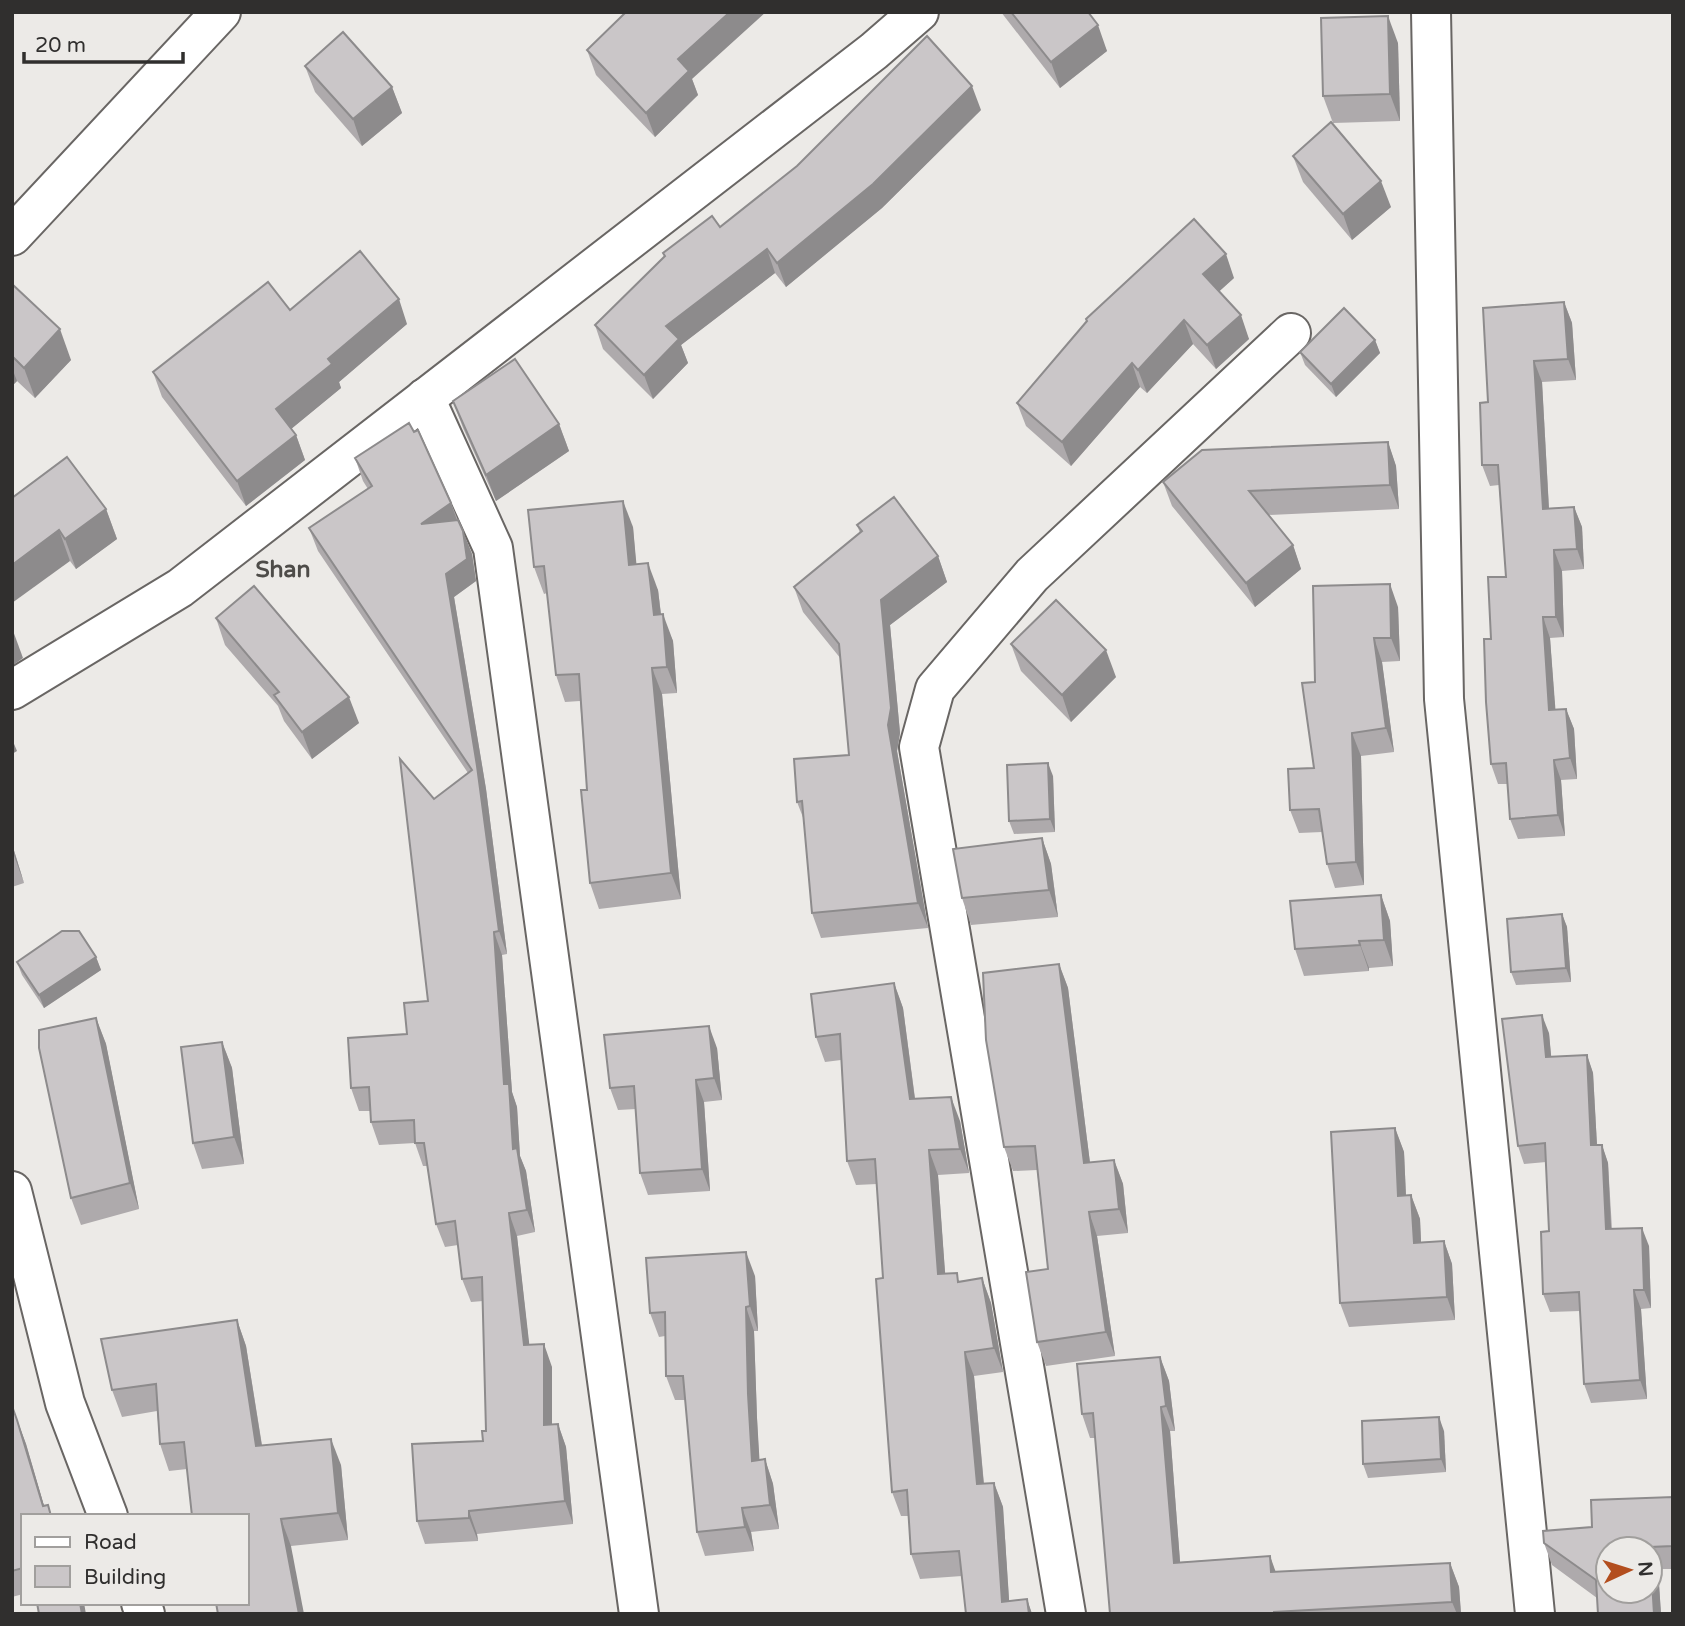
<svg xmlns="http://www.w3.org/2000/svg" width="1685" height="1626" viewBox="0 0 1685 1626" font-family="'Varela Round',sans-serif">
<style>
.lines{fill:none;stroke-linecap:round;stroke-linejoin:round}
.minor-casing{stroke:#696664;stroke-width:42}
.minor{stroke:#fff;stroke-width:38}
.wall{fill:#aeaaac}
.shaded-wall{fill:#8d8b8c}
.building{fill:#cac6c8;stroke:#8d8b8c;stroke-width:2}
.labels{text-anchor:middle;stroke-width:5;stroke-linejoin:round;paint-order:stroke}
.quarter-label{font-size:23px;font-weight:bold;fill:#4e4c49;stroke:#eceae7}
</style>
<rect width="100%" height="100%" fill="#eceae7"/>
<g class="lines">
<defs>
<g id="minor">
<path d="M1431,12L1444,699L1535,1614"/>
<path d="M12,236L221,12"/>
<path d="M425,398L493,548L639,1614"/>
<path d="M12,690L180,588L874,51L919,12"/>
<path d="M12,1191L65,1403L108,1516"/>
<path d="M141,1603L145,1614"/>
<path d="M1066,1614L919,747L935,689L1032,575L1291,333"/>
</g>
</defs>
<use href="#minor" class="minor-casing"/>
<use href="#minor" class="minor"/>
</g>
<g class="wall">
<path d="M1001,12H1088L1107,51L1060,88Z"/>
<path d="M1398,43L1400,121L1333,123L1323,96Z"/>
<path d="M587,50L692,79L698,95L655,137L596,75Z"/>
<path d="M305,66L392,87L402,113L362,146L315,92Z"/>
<path d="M981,110L882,208L786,287L775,273L681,345L688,363L653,399L603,349L595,325L664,257L663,253Z"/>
<path d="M1293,156L1391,207L1352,240L1303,182Z"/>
<path d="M1234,278L1219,291L1249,339L1216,369L1193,344L1147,393L1140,387L1071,466L1026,426L1017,403L1087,322L1086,319Z"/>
<path d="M12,284L71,360L35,398L17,381L12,386Z"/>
<path d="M1564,302L1572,323L1576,380L1542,382L1549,508L1574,507L1582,527L1584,569L1562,571L1564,637L1550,638L1555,709H1566L1574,729L1577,779L1561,780L1565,836L1518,839L1510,819L1508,784H1498L1491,764V639L1506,577L1499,485L1490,486L1482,465L1488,402Z"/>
<path d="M290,310L407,324L339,382L341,388L291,429L296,435L305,460L246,506L162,397L153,372Z"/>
<path d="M1375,340L1380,353L1336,397L1305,365L1300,352Z"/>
<path d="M453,401L559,424L569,451L496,501L463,428Z"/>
<path d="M1388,442L1396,466L1399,509L1268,515L1293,545L1301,569L1255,607L1172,506L1163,482Z"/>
<path d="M355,458L451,503L472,554L476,581L454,597L486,789L507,954L502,955L512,1092L517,1107L520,1156L526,1171L535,1232L517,1236L529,1345L552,1367V1425L558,1424L566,1447L573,1524L477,1534L478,1541L425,1544L417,1521L483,1441L486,1431L483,1301L471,1302L462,1279L458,1245L445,1247L436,1224L427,1166H423L415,1143L379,1145L371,1122L370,1111H359L351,1088L407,1034L428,1001L468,773L318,551L309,528L368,489L363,481Z"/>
<path d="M12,498L106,509L117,539L76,569L70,561Z"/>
<path d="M857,525L938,556L947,582L890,625L900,733L897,751L928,928L821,938L812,913L804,820L797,802L849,755L841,659L803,612L794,587L860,533Z"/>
<path d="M633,527L636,565L658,590L661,614L673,641L677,693L662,694L681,899L599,909L590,883L587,790L580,701L565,702L556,675L547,593L544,594L534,567Z"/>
<path d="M1398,607L1400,661L1382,662L1394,752L1361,756L1364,885L1335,888L1327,864L1322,832L1299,833L1290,810L1314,768L1315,682Z"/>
<path d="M216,618L359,723L312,759L284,721L278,706L225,645Z"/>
<path d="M1011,644L1116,677L1071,722L1021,671Z"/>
<path d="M1053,776L1055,832L1014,834L1009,821Z"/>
<path d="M1042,838L1051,864L1058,917L971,925L962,898Z"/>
<path d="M12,844L24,883L12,887Z"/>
<path d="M1381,895L1390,921L1393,966L1369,968V971L1304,976L1295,949Z"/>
<path d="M1562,914L1567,927L1571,982L1516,985L1511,972Z"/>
<path d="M96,957L101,970L44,1008L22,975L17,962Z"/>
<path d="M1059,964L1068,988L1090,1163L1114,1160L1123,1184L1128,1233L1097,1236L1115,1356L1046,1366L1037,1342L1048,1269L1037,1170L1013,1171L1004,1147Z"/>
<path d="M894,983L903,1008L915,1098L960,1121L969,1173L938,1175L945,1274L960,1281L982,1278L991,1303L1003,1372L974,1376L984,1484L994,1483L1003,1507L1009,1601L1027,1599L1032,1614H966L962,1576L920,1579L911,1554L909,1516H901L892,1492L883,1278L877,1184L856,1185L847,1161L841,1060L825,1062L816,1037Z"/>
<path d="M96,1018L106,1044L139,1209L81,1225L71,1198Z"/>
<path d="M1549,1033L1551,1057L1587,1055L1593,1073L1597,1145H1602L1608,1163L1612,1229L1649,1246L1651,1308L1641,1309L1647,1399L1591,1403L1584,1384L1580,1311L1550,1312L1543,1294L1549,1231L1546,1162L1524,1164L1518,1146Z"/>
<path d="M222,1042L232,1068L244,1164L202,1169L193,1143Z"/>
<path d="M717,1048L722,1100L704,1102L710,1191L648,1195L640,1173L636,1109L618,1110L610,1088Z"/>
<path d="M1395,1128L1404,1152L1406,1196L1411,1195L1420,1219L1421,1242L1444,1241L1452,1264L1455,1320L1349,1327L1340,1303Z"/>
<path d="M755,1276L758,1331H754L757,1418L759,1460L765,1459L773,1484L779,1529L751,1532L754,1551L705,1556L697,1532L685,1400H675L666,1376L665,1336L659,1337L650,1313Z"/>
<path d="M237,1320L246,1346L262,1445L341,1465L348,1540L291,1546L247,1603L187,1469L169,1471L160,1444L157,1411L122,1417L112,1390Z"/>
<path d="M1160,1357L1169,1381L1175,1431H1170L1180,1562L1270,1556L1275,1572L1450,1563L1459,1587L1461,1614H1110L1095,1438H1090L1082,1414Z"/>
<path d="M12,1406L26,1444L44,1506L48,1505L52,1516H23V1594L12,1597Z"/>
<path d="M1444,1431L1446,1472L1368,1478L1363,1464Z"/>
<path d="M1673,1497V1569H1658L1661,1614H1598L1597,1598L1552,1565L1544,1543L1592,1527Z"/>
</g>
<g class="shaded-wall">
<path d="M730,12H766L692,79L698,95L655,137L646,113L678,59Z"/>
<path d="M1388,16L1398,43L1400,121L1390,94Z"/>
<path d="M1098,25L1107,51L1060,88L1051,62Z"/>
<path d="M972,86L981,110L882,208L786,287L777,263Z"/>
<path d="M392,87L402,113L362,146L353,119Z"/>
<path d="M1381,181L1391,207L1352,240L1343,214Z"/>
<path d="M767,249L775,273L681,345L688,363L653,399L644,375L666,326Z"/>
<path d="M1226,254L1234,278L1212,298L1203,274Z"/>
<path d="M399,299L407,324L339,382L341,388L285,434L276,409L328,359Z"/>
<path d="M1564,302L1572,323L1576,380L1568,359Z"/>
<path d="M1241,315L1249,339L1216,369L1207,345Z"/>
<path d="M1184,320L1193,344L1147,393L1138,370Z"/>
<path d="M60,329L71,360L35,398L24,368Z"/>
<path d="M1375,340L1380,353L1336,397L1331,384Z"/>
<path d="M1534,361L1542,382L1550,529L1543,509Z"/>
<path d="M1132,363L1140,387L1071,466L1062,442Z"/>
<path d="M12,368L17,381L12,386Z"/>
<path d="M559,424L569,451L496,501L486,475Z"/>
<path d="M296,435L305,460L246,506L237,481Z"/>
<path d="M1388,442L1396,466L1399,509L1390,485Z"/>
<path d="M623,501L633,527L639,592L629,565Z"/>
<path d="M451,503L459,526L421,524Z"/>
<path d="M1574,507L1582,527L1584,569L1577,549Z"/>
<path d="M106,509L117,539L76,569L65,539Z"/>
<path d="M59,530L70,561L12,603V565Z"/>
<path d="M463,531L472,554L476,581L454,597L486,789L507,954L499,931L446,574Z"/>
<path d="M1293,545L1301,569L1255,607L1246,583Z"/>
<path d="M1554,550L1562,571L1564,637L1556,617Z"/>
<path d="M938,556L947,582L890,625L900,733L897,751L928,928L918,903L888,725L881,600Z"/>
<path d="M648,563L658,590L664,641L654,615Z"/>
<path d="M1390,584L1398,607L1400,661L1391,638Z"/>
<path d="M663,614L673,641L677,693L667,667Z"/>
<path d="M1543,617L1550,638L1557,730L1549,710Z"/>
<path d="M12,628L23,658L12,666Z"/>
<path d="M1374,638L1382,662L1394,752L1386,728Z"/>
<path d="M1106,650L1116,677L1071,722L1062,695Z"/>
<path d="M652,668L662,694L681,899L671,873Z"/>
<path d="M349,697L359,723L312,759L302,732Z"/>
<path d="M1566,709L1574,729L1577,779L1570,758Z"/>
<path d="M1352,733L1361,756L1364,885L1356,862Z"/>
<path d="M12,739L17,751L12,754Z"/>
<path d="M1554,760L1561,780L1565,836L1558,815Z"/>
<path d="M1048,763L1053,776L1055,832L1050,819Z"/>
<path d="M1042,838L1051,864L1058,917L1049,890Z"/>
<path d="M12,844L24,883L12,850Z"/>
<path d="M1381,895L1390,921L1393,966L1384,940Z"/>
<path d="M1562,914L1567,927L1571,982L1566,968Z"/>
<path d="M494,932L502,955L512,1092L517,1107L520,1156L526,1171L535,1232L527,1210L513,1149L504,1084Z"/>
<path d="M1359,941L1369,968V971L1360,945Z"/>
<path d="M96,957L101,970L44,1008L39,995Z"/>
<path d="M1059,964L1068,988L1093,1187L1084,1163Z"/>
<path d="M894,983L903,1008L918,1123L910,1099Z"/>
<path d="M1542,1015L1549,1033L1553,1076L1546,1057Z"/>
<path d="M96,1018L106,1044L139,1209L130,1183Z"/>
<path d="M709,1026L717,1048L722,1100L714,1078Z"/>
<path d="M222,1042L232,1068L244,1164L234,1137Z"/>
<path d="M1587,1055L1593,1073L1598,1164L1591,1145Z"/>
<path d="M696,1080L704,1102L710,1191L702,1169Z"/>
<path d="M951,1097L960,1121L969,1173L960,1149Z"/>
<path d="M1395,1128L1404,1152L1407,1220L1398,1196Z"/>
<path d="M1602,1145L1608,1163L1612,1248L1606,1229Z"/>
<path d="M929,1150L938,1175L947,1299L938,1274Z"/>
<path d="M1114,1160L1123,1184L1128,1233L1119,1209Z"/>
<path d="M1411,1195L1420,1219L1422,1266L1414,1243Z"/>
<path d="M1089,1212L1097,1236L1115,1356L1106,1332Z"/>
<path d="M509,1213L517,1236L532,1368L524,1345Z"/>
<path d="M1642,1228L1649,1246L1651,1308L1644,1290Z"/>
<path d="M1444,1241L1452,1264L1455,1320L1447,1297Z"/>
<path d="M746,1252L755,1276L758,1331L750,1306Z"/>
<path d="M982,1278L991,1303L1003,1372L994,1348Z"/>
<path d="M1634,1290L1641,1309L1647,1399L1640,1380Z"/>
<path d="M746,1307L754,1331L757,1418L761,1485L752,1461L748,1394Z"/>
<path d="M237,1320L246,1346L266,1472L256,1446Z"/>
<path d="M544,1344L552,1367V1448L544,1425Z"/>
<path d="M965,1352L974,1376L986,1509L977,1484Z"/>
<path d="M1160,1357L1169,1381L1175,1431L1166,1406Z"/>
<path d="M1161,1407L1170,1431L1182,1587L1174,1563Z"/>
<path d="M1439,1417L1444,1431L1446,1472L1441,1459Z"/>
<path d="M17,1420L26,1444L47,1516L43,1506Z"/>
<path d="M558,1424L566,1447L573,1524L565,1501Z"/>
<path d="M331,1439L341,1465L348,1540L338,1513Z"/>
<path d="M765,1459L773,1484L779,1529L770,1505Z"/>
<path d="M994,1483L1003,1507L1010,1614L1002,1602Z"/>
<path d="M742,1508L751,1532L754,1551L745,1527Z"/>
<path d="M469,1511L477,1534L478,1541L469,1518Z"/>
<path d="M281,1519L291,1546L304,1614H299Z"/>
<path d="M1650,1547L1658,1569L1661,1614H1654Z"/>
<path d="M1270,1556L1279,1581L1271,1572Z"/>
<path d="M1450,1563L1459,1587L1461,1614H1457L1452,1602Z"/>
<path d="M1027,1599L1032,1614H1029Z"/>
<path d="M80,1603H84L86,1614H82Z"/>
</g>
<g class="building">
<path d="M626,12H730L678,59L689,71L646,113L587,50Z"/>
<path d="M1011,12H1088L1098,25L1051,62Z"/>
<path d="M1388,16L1390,94L1323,96L1321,18Z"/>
<path d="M343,32L392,87L353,119L305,66Z"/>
<path d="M927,36L972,86L873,184L777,263L767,249L666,326L679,339L644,375L595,325L665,256L663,253L712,216L720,227L797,166Z"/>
<path d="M1331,122L1381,181L1343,214L1293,156Z"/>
<path d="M1194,219L1226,254L1203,274L1241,315L1207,345L1184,320L1138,370L1132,363L1062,442L1017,403L1087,321L1086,319Z"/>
<path d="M360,251L399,299L328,359L332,364L276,409L296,435L237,481L153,372L268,282L290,310Z"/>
<path d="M12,284L60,329L24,368L12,356Z"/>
<path d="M1564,302L1568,359L1534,361L1543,509L1574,507L1577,549L1554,550L1556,617H1543L1549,710L1566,709L1570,758L1554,760L1558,815L1510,819L1506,763L1491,764L1486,702L1484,639H1491L1488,577H1506L1498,465H1482L1480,403L1488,402L1483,308Z"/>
<path d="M1344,308L1375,340L1331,384L1300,352Z"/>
<path d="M515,359L559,424L486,475L453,401Z"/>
<path d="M409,423L414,432L418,430L451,503L421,524L458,520L463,531L467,559L446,574L477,766L499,931L494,932L504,1084H509L513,1149L517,1148L527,1210L509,1213L524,1345L544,1344V1425L558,1424L565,1501L469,1511V1518L417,1521L412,1444L483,1441L482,1431H486L482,1277L462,1279L455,1221L436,1224L424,1143H415L414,1120L371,1122L369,1087L351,1088L348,1038L407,1034L404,1003L428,1001L400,759L434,799L472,770L309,528L372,486L355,458Z"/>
<path d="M1388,442L1390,485L1249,491L1293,545L1246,583L1163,482L1202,450Z"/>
<path d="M67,457L106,509L65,539L59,530L12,565V498Z"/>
<path d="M894,497L938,556L881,600L891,708L888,725L918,903L812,913L802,801L797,802L794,759L849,755L839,644L794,587L862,531L857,525Z"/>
<path d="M623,501L629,565L648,563L654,615L663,614L667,667L652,668L671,873L590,883L581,790H587L579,674L556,675L544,566L534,567L528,510Z"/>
<path d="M1390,584L1391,638H1374L1386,728L1352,733L1356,862L1327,864L1319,809L1290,810L1288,769L1314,768L1302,683L1315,682L1313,586Z"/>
<path d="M254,586L349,697L302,732L274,695L279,692L216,618Z"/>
<path d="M1056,600L1106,650L1062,695L1011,644Z"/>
<path d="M1048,763L1050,819L1009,821L1007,765Z"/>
<path d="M1042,838L1049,890L962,898L953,849Z"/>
<path d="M1381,895L1384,940L1359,941L1360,945L1295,949L1290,901Z"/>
<path d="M1562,914L1566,968L1511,972L1507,919Z"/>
<path d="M62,931H79L96,957L39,995L17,962Z"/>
<path d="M1059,964L1084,1163L1114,1160L1119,1209L1089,1212L1106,1332L1037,1342L1026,1272L1048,1269L1035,1146L1004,1147L986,1040L983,973Z"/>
<path d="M894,983L910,1099L951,1097L960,1149L929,1150L938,1274L957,1273L958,1282L982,1278L994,1348L965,1352L977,1484L994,1483L1002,1602L1027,1599L1029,1614H966L959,1551L911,1554L907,1490L892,1492L876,1279L883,1278L875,1159L847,1161L840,1034L816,1037L811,994Z"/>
<path d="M1542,1015L1546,1057L1587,1055L1591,1145H1602L1606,1229L1642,1228L1644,1290H1634L1640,1380L1584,1384L1579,1292L1543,1294L1541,1232L1549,1231L1545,1143L1518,1146L1502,1019Z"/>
<path d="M96,1018L130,1183L71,1198L39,1048V1030Z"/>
<path d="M709,1026L714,1078L696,1080L702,1169L640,1173L634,1086L610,1088L604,1035Z"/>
<path d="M222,1042L234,1137L193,1143L181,1047Z"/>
<path d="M1395,1128L1398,1196L1411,1195L1414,1243L1444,1241L1447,1297L1340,1303L1331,1132Z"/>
<path d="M746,1252L750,1306L746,1307L748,1394L752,1461L765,1459L770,1505L742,1508L745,1527L697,1532L683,1376H666L665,1312L650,1313L646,1258Z"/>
<path d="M237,1320L256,1446L331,1439L338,1513L281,1519L299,1614H218L216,1603H247V1516H192L184,1442L160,1444L156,1384L112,1390L101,1339Z"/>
<path d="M1160,1357L1166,1406L1161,1407L1174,1563L1270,1556L1271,1572L1450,1563L1452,1602L1274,1612V1614H1110L1093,1413L1082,1414L1077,1364Z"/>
<path d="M12,1406L17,1420L43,1506L48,1505L51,1516H23V1568L12,1571Z"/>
<path d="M1439,1417L1441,1459L1363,1464L1362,1421Z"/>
<path d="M1673,1497V1546L1650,1547V1549H1608V1591H1650V1549L1654,1614H1598L1596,1580L1544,1543L1543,1531L1592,1527L1591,1500Z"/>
<path d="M37,1603H80L82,1614H39Z"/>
</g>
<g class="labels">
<g class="quarter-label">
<text x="283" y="577">Shan</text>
</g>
</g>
<rect width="1685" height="1626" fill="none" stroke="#302f2e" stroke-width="28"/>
<rect x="21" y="1514" width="228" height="91" fill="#eceae7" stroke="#a19f9d" stroke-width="2"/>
<rect x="35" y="1537" width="35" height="10" fill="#ffffff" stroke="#a19f9d" stroke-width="2"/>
<text x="84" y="1549" font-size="21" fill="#302f2e">Road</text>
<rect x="35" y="1566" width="35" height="21" fill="#cac6c8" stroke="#a19f9d" stroke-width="2"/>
<text x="84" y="1584" font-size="21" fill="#302f2e">Building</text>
<g transform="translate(1629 1570) rotate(86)"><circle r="33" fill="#eceae7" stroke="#a19f9d" stroke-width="2"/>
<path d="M0-5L12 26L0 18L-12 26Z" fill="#b34e1e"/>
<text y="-10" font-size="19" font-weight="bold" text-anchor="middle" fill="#302f2e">N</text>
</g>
<path d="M24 52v10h159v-10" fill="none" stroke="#302f2e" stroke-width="3.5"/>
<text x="35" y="52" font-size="21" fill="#302f2e" stroke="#eceae7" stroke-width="5" paint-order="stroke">20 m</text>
</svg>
